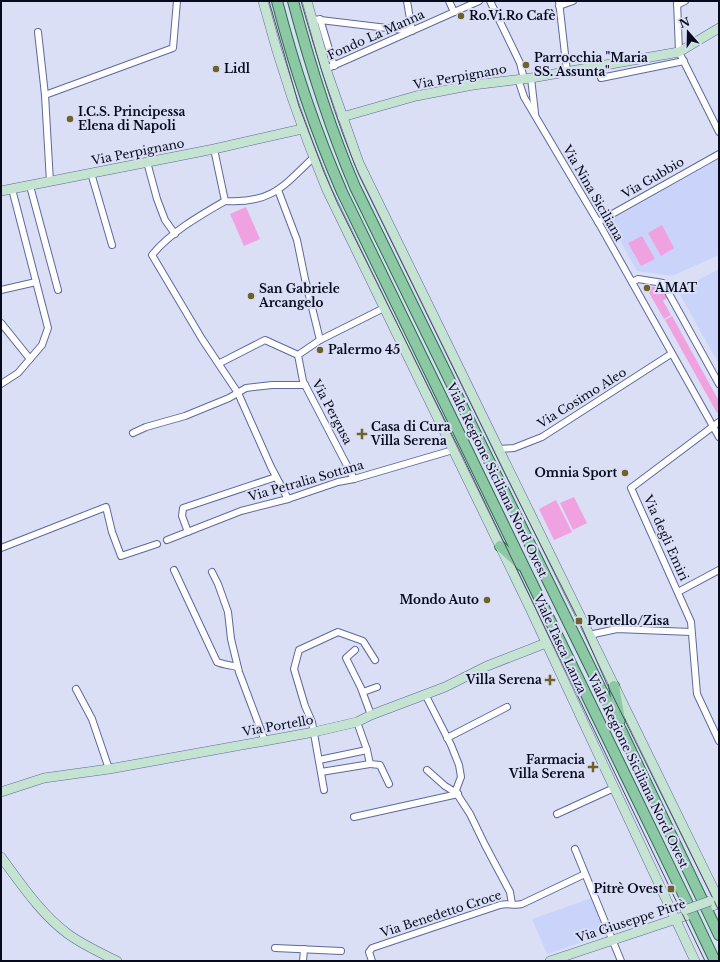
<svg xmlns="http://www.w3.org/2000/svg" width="720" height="962" viewBox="0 0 720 962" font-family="'Libre Baskerville',serif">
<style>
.built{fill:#cad4fa}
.green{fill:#f0a1e0}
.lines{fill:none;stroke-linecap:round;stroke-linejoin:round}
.street-casing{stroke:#5e699a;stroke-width:8}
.secondary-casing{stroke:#5e699a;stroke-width:10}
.primary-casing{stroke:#2a6d4c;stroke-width:12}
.street{stroke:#fff;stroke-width:6}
.secondary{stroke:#c5e3d1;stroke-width:9}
.primary{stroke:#8bc8a3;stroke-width:10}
.tram{stroke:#494d60;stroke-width:1}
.secondary-bridge-casing{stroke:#5e699a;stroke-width:10;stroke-linecap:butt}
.secondary-bridge{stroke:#c5e3d1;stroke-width:9}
.poi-dot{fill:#6f612e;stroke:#dadff6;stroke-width:1.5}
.labels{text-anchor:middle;stroke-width:4;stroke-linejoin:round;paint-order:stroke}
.poi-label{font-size:12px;font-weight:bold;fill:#070a1c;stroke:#dadff6;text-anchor:start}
.street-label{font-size:12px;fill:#070a1c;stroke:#dadff6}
</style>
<rect width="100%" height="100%" fill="#dadff6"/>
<g class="built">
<path d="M719,159V255L672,276L637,271L609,221Z"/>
<path d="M719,269V364L678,291Z"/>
<path d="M592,898L606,934L547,954L532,919Z"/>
</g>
<g class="green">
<path d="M246,207L260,239L244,246L230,214Z"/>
<path d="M662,225L674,248L661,256L648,233Z"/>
<path d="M642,236L655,259L641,266L628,243Z"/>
<path d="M648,286L662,288L667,298L663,301L671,315L664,319L648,291L650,289Z"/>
<path d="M672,316L719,401V412L717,413L665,320Z"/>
<path d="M574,497L587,523L573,530L560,503Z"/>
<path d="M556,500L572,532L554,540L539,509Z"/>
</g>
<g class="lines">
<defs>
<g id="street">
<path d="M449,1L454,12"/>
<path d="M490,1L520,63L524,79"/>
<path d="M559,1L567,72"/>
<path d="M677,1L679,52L719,132"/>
<path d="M677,5L685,1"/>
<path d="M559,6L573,1"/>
<path d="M312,19L412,31L407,1"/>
<path d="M320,19L334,66"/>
<path d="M38,32L45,95L50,182"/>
<path d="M326,69L479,1"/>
<path d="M531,78L535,113"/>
<path d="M601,78L684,61"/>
<path d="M518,79L524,97L601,227L719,437"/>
<path d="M45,95L173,48L177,1"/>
<path d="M214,149L225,201C270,204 283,187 313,158"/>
<path d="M147,162L157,199L165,220L175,234"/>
<path d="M91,173L112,245"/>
<path d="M30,186L58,290"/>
<path d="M278,190L297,240L305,279L320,340"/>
<path d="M225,201C199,216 171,232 152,255L202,339L238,393L271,467L288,499"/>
<path d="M598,222L719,154"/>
<path d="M632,282L638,279L663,283L719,384"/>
<path d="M1,290L36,282"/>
<path d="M1,323L30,359"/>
<path d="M220,363L265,340L298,355"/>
<path d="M1,384L18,373L42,345L48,328L12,189"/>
<path d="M719,422L631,488L691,622L697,694L719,741"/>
<path d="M133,433L146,427L185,416L229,398L246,388L272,385H305"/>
<path d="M499,449L514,448L542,437L671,354"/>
<path d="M354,479L303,381L298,355L320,340L384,308"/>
<path d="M188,532L182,516L183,508L276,477"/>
<path d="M167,540L241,511L288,499L338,482L354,479L453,450"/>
<path d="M1,548L106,507L112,532L121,556L157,544"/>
<path d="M174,570L217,662C224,665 230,665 237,667"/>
<path d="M212,572L218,584L228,612L231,639L239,672L265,741"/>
<path d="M678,592L719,570"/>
<path d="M589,635L617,629L691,632"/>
<path d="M355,650L346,658L361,688L371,715"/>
<path d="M76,689L92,719L109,769"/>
<path d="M363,692L377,687"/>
<path d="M425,694L451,745L459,765L461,777L456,790L459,797L470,814L485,845L510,892L512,904"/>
<path d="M357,722L367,750L370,764L380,765L389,784"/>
<path d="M447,738L507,707"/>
<path d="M319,760L367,750"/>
<path d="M427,770L445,786L458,794"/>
<path d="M321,772L370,764"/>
<path d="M324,790L312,722L305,706L294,669L299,650L338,632L363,641L375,660"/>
<path d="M557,814L614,788"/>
<path d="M354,817L458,794"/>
<path d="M575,849L621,961"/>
<path d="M275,948L341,951"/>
<path d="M303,961L304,949"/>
<path d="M372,961L369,952L372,948L500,905C508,903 514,906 522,904L585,874"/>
</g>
<g id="secondary">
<path d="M263,1C280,66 301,128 327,190L529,606L695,961"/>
<path d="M307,1L326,69L359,163L719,900"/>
<path d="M342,117L416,96L473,85L531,78L679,52L719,28"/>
<path d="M1,191L214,149L302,129"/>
<path d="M1,792L44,778L109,769L314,732L357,722L371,715L445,687L487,666L546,643"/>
<path d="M1,857C21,884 41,914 68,934C83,945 101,953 117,961"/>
<path d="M712,906L719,904"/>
<path d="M550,961L688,915"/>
</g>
<g id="primary">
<path d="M277,1C294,67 315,130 342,192L686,900L715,961"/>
<path d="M293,1C310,65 329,126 355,187L622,732L719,935"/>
<path d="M500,546L521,565"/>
<path d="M614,686L620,720"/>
</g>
</defs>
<use href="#street" class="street-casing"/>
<use href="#secondary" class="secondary-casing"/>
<use href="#primary" class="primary-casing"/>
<use href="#street" class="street"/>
<use href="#secondary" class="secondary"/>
<use href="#primary" class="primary"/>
<g class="tram">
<path d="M269,1L299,106L324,172L337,202L462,455L705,961"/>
<path d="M301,1C318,60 335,118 359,175L506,476L579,621L606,682L719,911"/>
</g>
<defs>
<path id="secondary-bridge" d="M685,910L710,901"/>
</defs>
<use href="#secondary-bridge" class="secondary-bridge-casing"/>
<use href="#secondary-bridge" class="secondary-bridge"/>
</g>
<g class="poi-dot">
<circle cx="461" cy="16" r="4"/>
<circle cx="526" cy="65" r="4"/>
<circle cx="216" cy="69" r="4"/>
<circle cx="70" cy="119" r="4"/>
<circle cx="647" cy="288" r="4"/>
<circle cx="251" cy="296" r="4"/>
<circle cx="320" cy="350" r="4"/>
<path d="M360 428h4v4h4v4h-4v4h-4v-4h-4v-4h4z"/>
<circle cx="625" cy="473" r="4"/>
<circle cx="487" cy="600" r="4"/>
<rect x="575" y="617" width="8" height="8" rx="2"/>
<path d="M548 674h4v4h4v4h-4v4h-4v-4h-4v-4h4z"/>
<path d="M591 761h4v4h4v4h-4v4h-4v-4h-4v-4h4z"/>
<rect x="667" y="885" width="8" height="8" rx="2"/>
</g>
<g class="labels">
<g class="poi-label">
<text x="469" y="20">Ro.Vi.Ro Cafè</text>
<text x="534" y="62">Parrocchia "Maria<tspan x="534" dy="14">SS. Assunta"</tspan></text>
<text x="224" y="73">Lidl</text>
<text x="78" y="116">I.C.S. Principessa<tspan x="78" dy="14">Elena di Napoli</tspan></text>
<text x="655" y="292">AMAT</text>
<text x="259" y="293">San Gabriele<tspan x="259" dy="14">Arcangelo</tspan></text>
<text x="328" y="354">Palermo 45</text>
<text x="371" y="431">Casa di Cura<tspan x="371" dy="14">Villa Serena</tspan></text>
<text x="617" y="477" text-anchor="end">Omnia Sport</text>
<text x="479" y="604" text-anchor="end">Mondo Auto</text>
<text x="587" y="625">Portello/Zisa</text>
<text x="542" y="684" text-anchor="end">Villa Serena</text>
<text x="585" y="764" text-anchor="end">Farmacia<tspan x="585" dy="14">Villa Serena</tspan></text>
<text x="663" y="893" text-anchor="end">Pitrè Ovest</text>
</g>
<g class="street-label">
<text transform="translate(376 35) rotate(-24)" y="4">Fondo La Manna</text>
<text transform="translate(460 77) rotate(-10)" y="4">Via Perpignano</text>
<text transform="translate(138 152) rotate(-11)" y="4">Via Perpignano</text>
<text transform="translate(653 178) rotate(-30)" y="4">Via Gubbio</text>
<text transform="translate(593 193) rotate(60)" y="4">Via Nina Siciliana</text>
<text transform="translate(582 398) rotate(-32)" y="4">Via Cosimo Aleo</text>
<text transform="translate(332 412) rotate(62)" y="4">Via Pergusa</text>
<text transform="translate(497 480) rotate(64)" y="4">Viale Regione Siciliana Nord Ovest</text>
<text transform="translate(306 481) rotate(-16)" y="4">Via Petralia Sottana</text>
<text transform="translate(666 538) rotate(66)" y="4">Via degli Emiri</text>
<text transform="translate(560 644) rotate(65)" y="4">Viale Tasca Lanza</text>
<text transform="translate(278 726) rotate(-10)" y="4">Via Portello</text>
<text transform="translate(638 771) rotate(64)" y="4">Viale Regione Siciliana Nord Ovest</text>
<text transform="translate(441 914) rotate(-18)" y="4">Via Benedetto Croce</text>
<text transform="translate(631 921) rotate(-18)" y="4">Via Giuseppe Pitrè</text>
</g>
</g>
<rect width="720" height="962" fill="none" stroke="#070a1c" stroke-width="4"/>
<g transform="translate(688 32) rotate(340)" stroke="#dadff6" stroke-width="3" paint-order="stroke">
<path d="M0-3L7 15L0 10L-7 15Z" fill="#070a1c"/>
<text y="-6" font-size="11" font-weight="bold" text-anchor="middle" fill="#070a1c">N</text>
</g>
</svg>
